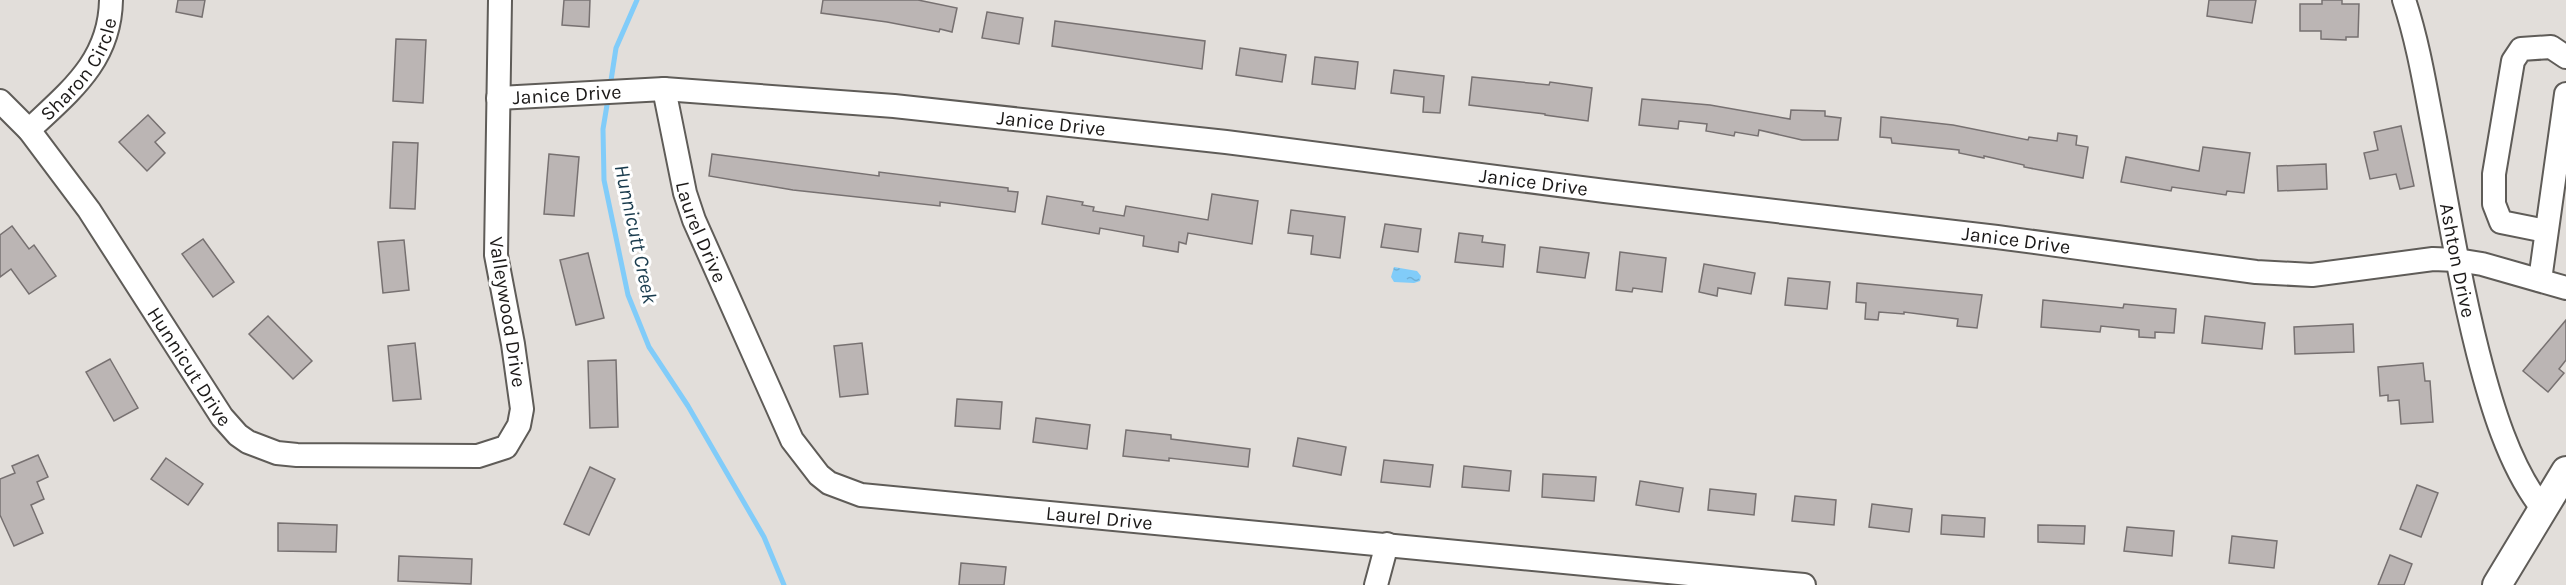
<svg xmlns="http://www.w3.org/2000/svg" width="2566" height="585" viewBox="0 0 2566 585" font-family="Karla,sans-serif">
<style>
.water{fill:url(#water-ripples)}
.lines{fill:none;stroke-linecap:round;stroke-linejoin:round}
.stream{stroke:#81ccf9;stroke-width:5}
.building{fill:#bbb5b4;stroke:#777171;stroke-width:1.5}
.minor-casing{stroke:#5f5c58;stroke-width:26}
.major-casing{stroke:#5f5c58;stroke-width:32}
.minor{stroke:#fff;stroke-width:22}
.major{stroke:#fff;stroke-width:28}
.labels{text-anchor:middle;stroke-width:6;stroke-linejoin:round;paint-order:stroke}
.street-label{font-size:20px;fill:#1b1918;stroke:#fff}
.water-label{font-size:21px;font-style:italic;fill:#193b4d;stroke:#fff}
</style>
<defs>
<pattern id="water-ripples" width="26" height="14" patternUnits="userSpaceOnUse" patternTransform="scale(1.5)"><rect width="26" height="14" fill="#81ccf9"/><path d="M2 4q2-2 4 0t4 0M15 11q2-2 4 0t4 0" fill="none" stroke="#6fafd5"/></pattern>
</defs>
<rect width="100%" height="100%" fill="#e2deda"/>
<path class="water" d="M1394,267L1417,271L1421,276L1420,281L1414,283L1394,282L1391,277Z"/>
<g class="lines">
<g class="stream">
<path d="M610,87L616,48L637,0"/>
<path d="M608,99L603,129L604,180L628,295L649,347L688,406L764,537L784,585"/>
</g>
</g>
<g class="building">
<path d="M178,0H205L202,17L176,12Z"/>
<path d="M564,0H590L589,27L562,25Z"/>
<path d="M823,0H918L957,8L952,32L940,29L939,32L887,22L821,13Z"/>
<path d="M2209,0H2256L2252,23L2207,16Z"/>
<path d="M2322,0H2342V4H2359L2358,37H2346V40L2321,39V31H2300V4H2322Z"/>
<path d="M987,12L1023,18L1019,44L982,38Z"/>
<path d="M1055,21L1205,41L1202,69L1052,46Z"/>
<path d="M396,39L426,40L423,103L393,101Z"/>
<path d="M1240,48L1286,55L1282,82L1236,75Z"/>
<path d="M1315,57L1358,62L1355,89L1312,84Z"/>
<path d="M1394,70L1444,76L1440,113L1423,112L1424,97L1391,93Z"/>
<path d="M1472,77L1549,85L1550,82L1592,88L1588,121L1545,115V114L1469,105Z"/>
<path d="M1642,99L1710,105L1790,119L1791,110L1825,111V116L1841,118L1838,140H1802L1759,130L1758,136L1735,132L1734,136L1706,131L1707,124L1679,121L1678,129L1639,125Z"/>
<path d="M148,115L165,133L155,142L165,153L147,171L119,142Z"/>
<path d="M1881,117L1953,125L2028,140L2029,137L2057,141L2058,133L2077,136L2076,145L2088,147L2083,178L2024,167V165L1984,156V158L1959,153V150L1892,143L1891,138L1880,137Z"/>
<path d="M2401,126L2414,186L2400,189L2396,174L2370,179L2364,153L2378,150L2374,132Z"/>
<path d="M393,142L418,143L415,209L390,208Z"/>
<path d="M2203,147L2250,153L2244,193L2227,191L2226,195L2172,187L2171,191L2121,182L2126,157L2199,171Z"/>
<path d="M549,154L579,157L574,216L544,214Z"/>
<path d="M712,154L879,176V172L1008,188V191L1018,192L1015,212L940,202V206L793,190L709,176Z"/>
<path d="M2326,164L2327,189L2278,191L2277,166Z"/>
<path d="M1212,194L1258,201L1252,244L1188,233L1186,244L1179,242L1178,252L1143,246L1144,236L1100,228L1099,234L1042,224L1047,196L1083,202L1082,205L1094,207L1093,211L1124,216L1126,206L1208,220Z"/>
<path d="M1291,210L1345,217L1340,258L1311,254L1313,236L1288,233Z"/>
<path d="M1385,224L1421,229L1418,252L1381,247Z"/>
<path d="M12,226L29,249L34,245L56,276L29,294L11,269L0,277V235Z"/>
<path d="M1459,233L1483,236L1482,242L1505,245L1503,267L1455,262Z"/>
<path d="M203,239L234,282L213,297L182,254Z"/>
<path d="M404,240L409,290L383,293L378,242Z"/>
<path d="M1540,247L1589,253L1585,278L1537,272Z"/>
<path d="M1620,252L1666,258L1662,292L1633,288L1632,292L1616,290Z"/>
<path d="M588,253L604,318L576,325L560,260Z"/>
<path d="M1704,264L1755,273L1751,294L1718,288L1717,296L1699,292Z"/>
<path d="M1788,278L1830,282L1827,309L1785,305Z"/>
<path d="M1857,283L1982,295L1977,328L1957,326L1958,319L1904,312V314L1879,312L1878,320L1865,319L1866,303L1856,302Z"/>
<path d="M2043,300L2123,308L2124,304L2176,309L2174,333L2155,332V338L2139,337V330L2101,326L2100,332L2041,327Z"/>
<path d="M268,316L312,361L293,379L249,334Z"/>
<path d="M2205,316L2265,323L2262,349L2202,343Z"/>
<path d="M2566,320V360L2559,369L2564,373L2548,392L2523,371Z"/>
<path d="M2353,324L2354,352L2295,354L2294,327Z"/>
<path d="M415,343L421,399L393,401L388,346Z"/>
<path d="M862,343L868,394L840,397L834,346Z"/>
<path d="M110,359L138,408L114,421L86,372Z"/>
<path d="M616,360L618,427L590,428L588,361Z"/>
<path d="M2423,363L2425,381H2430L2433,422L2401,424L2399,400L2388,401V395L2380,396L2378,367Z"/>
<path d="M957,399L1002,402L1000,429L955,426Z"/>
<path d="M1036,418L1090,425L1087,449L1033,442Z"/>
<path d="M1126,430L1171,435V439L1250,449L1248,467L1169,458V461L1123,456Z"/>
<path d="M1298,438L1346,447L1341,475L1293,466Z"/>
<path d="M38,455L48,477L37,482L44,499L31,505L43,533L14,546L0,515V479L15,473L12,466Z"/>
<path d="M166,458L203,484L188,505L151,479Z"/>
<path d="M1384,460L1433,465L1430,487L1381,482Z"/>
<path d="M1464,466L1511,471L1509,491L1462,487Z"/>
<path d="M590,467L615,479L589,535L564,524Z"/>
<path d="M1543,474L1596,477L1594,501L1542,497Z"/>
<path d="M1640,481L1683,488L1679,512L1636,505Z"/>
<path d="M2417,485L2438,493L2421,537L2400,529Z"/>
<path d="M1710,489L1756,494L1754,515L1708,510Z"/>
<path d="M1795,496L1836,500L1834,525L1792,521Z"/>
<path d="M1872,504L1912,509L1909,532L1869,527Z"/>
<path d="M1942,515L1985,518L1984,537L1941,534Z"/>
<path d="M278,523L337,525L336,552L278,551Z"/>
<path d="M2038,525L2085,526L2084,544L2038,542Z"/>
<path d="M2127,527L2174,531L2172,556L2124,551Z"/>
<path d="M2232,536L2277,541L2274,568L2229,563Z"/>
<path d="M2390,555L2412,564L2404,585H2378Z"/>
<path d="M399,556L472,559L471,584L398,581Z"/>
<path d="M961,563L1006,567L1004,585H959Z"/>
</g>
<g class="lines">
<defs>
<g id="minor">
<path id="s1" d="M2404,0C2419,45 2426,92 2435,138C2448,210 2460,282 2478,353C2491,404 2509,466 2542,508"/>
<path id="s2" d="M664,89L685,193L694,220L792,440L819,475L829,483L861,495L1804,585"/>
<path id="s3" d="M498,98L664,89L894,106L1226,142L1605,191L1997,237L2256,272L2312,275L2433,259L2457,260L2482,264L2566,288"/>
<path id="s4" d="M0,101L29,130L89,210L222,417L238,435L248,442L277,453L297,455L478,456L506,447L519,425L522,409L513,344L496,255L500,0"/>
<path id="s5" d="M29,130C70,91 110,61 111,0"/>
<path d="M2546,231L2501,222L2494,204V174L2513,61L2521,49L2551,47L2566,57"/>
<path d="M2540,280L2566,94"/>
<path d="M1376,585L1387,544"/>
</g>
<path id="major" d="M2497,585L2566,471"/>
</defs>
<use href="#minor" class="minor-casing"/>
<use href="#major" class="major-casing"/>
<use href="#minor" class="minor"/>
<use href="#major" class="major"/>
</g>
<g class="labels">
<g class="street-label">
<text dy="7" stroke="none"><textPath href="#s5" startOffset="80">Sharon Circle</textPath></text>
<text dy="7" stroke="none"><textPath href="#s3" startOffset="69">Janice Drive</textPath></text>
<text dy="7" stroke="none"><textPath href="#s3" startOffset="555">Janice Drive</textPath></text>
<text dy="7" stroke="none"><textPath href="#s3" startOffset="1041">Janice Drive</textPath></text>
<text dy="7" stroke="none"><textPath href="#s2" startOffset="148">Laurel Drive</textPath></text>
<text dy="7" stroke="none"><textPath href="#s3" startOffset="1527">Janice Drive</textPath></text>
<text dy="7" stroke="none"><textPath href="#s1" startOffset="266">Ashton Drive</textPath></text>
<text transform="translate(508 312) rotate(81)" y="7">Valleywood Drive</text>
<text dy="7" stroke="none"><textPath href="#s4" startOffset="327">Hunnicut Drive</textPath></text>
<text dy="7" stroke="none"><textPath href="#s2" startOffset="706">Laurel Drive</textPath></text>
</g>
<g class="water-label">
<text transform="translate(636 234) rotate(78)" y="7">Hunnicutt Creek</text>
</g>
</g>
</svg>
